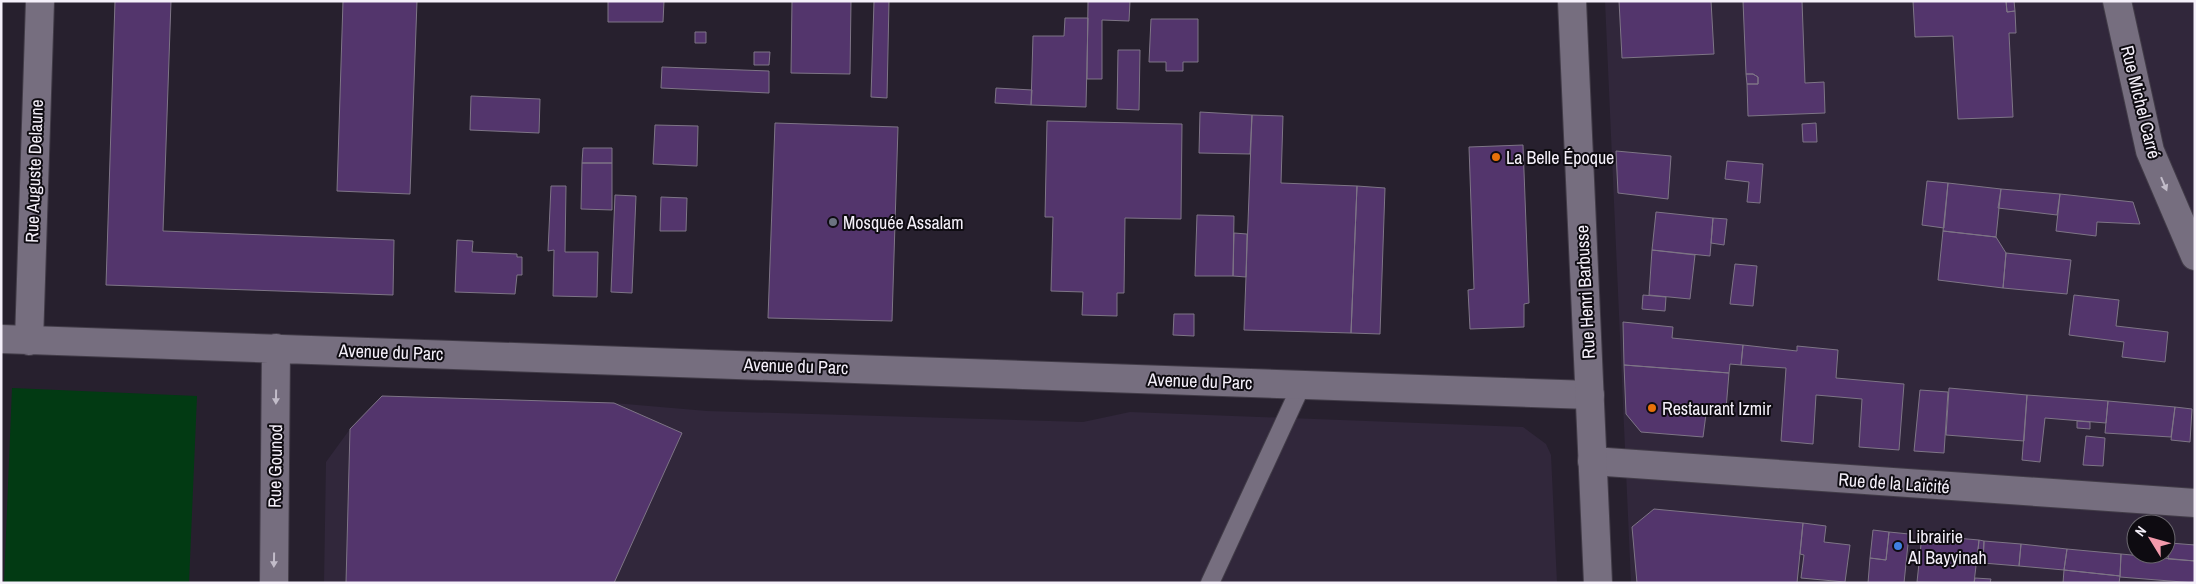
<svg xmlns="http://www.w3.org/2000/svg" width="2196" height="584" font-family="'Archivo Narrow',sans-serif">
<rect width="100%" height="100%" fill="#27202e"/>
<!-- built -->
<path fill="#31273b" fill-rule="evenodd" d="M1605,1H2195V583H1631ZM2136,524H2166V554H2136Z
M382,396L614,403L707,411L1083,422L1130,412L1523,427L1546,444L1551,455L1557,583H324L326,462L350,429Z"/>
<!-- green -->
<path fill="#023a13" d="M12,388L197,396L189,583H4Z"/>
<!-- building -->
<path fill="#53356c" stroke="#7e7586" d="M115,1H171L163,231L394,240L393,295L106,285Z
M343,1H417L410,194L337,191Z
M608,1H664L663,22H608Z
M792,1H851L850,74L791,73Z
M874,1H889L887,98L871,97Z
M1088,1H1130L1129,21L1102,20V79H1087Z
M1619,1H1711L1714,54L1622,58Z
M1743,1H1802L1805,83L1824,82L1825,113L1748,116L1747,84H1758V77L1753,74H1746Z
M1913,1H2006L2007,12L2015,11L2016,33H2009L2013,117L1958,119L1953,36L1915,37Z
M2006,1H2014L2015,11L2007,12Z
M1065,18H1088L1086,107L1031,105L1033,36H1064Z
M1151,19H1198V62H1183V71H1166V62H1149Z
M695,32H706V43H695Z
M1118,50H1140L1139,110L1117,109Z
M754,52H770L769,65H754Z
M662,67L769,71V93L661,88Z
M1746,74H1753L1758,77V84H1747Z
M996,88L1032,90L1031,105L995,103Z
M471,96L540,99L539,133L470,130Z
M1200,112L1252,115L1250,154L1199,153Z
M1252,115L1283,116L1281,183L1357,186L1351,333L1244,330Z
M1047,121L1182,124L1181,219L1125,218L1124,293H1117V316L1082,315L1083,292L1051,291L1053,217H1045Z
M775,123L898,127L892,321L768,318Z
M1816,123L1817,142H1803L1802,124Z
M655,125L698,126L697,166L653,164Z
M1523,145L1529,303L1524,304V327L1470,329L1468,290L1474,289L1469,147Z
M583,148H612V163H582Z
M1616,151L1671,156L1668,199L1618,193Z
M1727,161L1763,164L1760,203L1747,202L1749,182L1725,179Z
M582,163H612V210L581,209Z
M1927,181L1948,183L1944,228L1922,225Z
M1948,183L2001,189L1996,237L1943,231Z
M551,186H566L565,252H598L597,297L553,296L554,250L548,251Z
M1357,186L1385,188L1380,334L1351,333Z
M2001,189L2060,194L2057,215L1998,208Z
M2060,194L2133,202L2140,224L2097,222L2096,236L2056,231Z
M615,195L636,196L632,293L611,292Z
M661,197L687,198L686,231H660Z
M1656,212L1713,218L1710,256L1652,250Z
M1197,215L1234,216L1233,276H1195Z
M1713,218L1727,219L1724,245L1711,243Z
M1943,231L1996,237L2006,253L2003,288L1938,280Z
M1234,233L1247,234L1246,277L1233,276Z
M457,240L473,241L472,252L517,254V257H522V275H517L515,294L455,292Z
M1652,250L1695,255L1690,299L1649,295Z
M2006,253L2071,260L2067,294L2003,288Z
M1735,264L1757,266L1753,306L1730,304Z
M1643,295L1666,297L1665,311L1642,309Z
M2074,295L2119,300L2116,326L2168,332L2165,362L2122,357L2124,342L2069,335Z
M1174,314H1194V336L1173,335Z
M1623,322L1673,327L1672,338L1743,345L1741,365L1730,364L1729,373L1624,365Z
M1743,345L1797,351V346L1838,350L1836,378L1904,384L1899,450L1859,447L1862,399L1816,395L1813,444L1781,441L1786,368L1741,365Z
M1624,365L1729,373L1726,409L1719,408L1718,414H1706L1703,437L1641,432L1626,414Z
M1949,388L2027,395L2024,441L1946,435Z
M1920,390L1948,392L1944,453L1914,451Z
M2027,395L2108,401L2106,423L2045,418L2040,462L2022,460Z
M382,396L614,403L682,433L614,583H346L350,429Z
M2108,401L2175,407L2171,437L2105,433Z
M2175,407L2192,409L2190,442L2171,440Z
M2077,421L2090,422V429L2077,428Z
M2086,436L2105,438L2103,466L2083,465Z
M1654,509L1803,523L1797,583H1637L1632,527Z
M1803,523L1826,526L1824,542L1850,545L1845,582L1801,578L1804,555L1800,554Z
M1873,530L1889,532L1886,560L1870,558Z
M1889,532L1909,534L1904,583H1868L1870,558L1886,560Z
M1922,535L1979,540L1974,583L1917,582Z
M1979,540L1984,541L1983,563L1977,562Z
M1984,541L2021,544L2019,566L1983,563Z
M2170,543L2195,545V561L2168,559Z
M2021,544L2067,549L2064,570L2019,566Z
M2067,549L2121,554L2120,576L2064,570Z
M2121,554L2195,561V583L2120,577Z
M2064,570L2120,576L2119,583H2063Z
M1975,578L1991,579L1990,583H1974Z"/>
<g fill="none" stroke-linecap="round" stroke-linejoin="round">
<defs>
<path id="service" d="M1210,583L1302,384"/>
<path id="minor" d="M2117,1L2150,151L2195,256
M1,339L1590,395
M29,341L40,1
M1592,461L2195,503
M274,583L276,348"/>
<path id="tertiary" d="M1572,1L1598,583"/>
</defs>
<!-- service casing -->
<use href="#service" stroke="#423c48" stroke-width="20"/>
<!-- minor casing -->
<use href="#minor" stroke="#423c48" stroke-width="30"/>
<!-- tertiary casing -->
<use href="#tertiary" stroke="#423c48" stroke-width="30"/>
<!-- service -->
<use href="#service" stroke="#766e7f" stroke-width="18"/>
<!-- minor -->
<use href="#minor" stroke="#766e7f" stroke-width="28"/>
<!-- tertiary -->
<use href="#tertiary" stroke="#766e7f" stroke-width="28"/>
</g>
<!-- one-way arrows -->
<defs><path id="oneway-solid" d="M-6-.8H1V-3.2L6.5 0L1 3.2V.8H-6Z" transform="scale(1.25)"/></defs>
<g fill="#c2bcc9">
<use href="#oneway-solid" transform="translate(2164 184) rotate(67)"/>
<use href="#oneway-solid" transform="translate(276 397) rotate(91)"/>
<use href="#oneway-solid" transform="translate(274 560) rotate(91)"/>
</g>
<!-- markers -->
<g fill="#e8710a" stroke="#0e0b11" stroke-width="2">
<circle cx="1496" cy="157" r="5"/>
<circle cx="1652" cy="408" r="5"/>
</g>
<circle fill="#6b7280" stroke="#0e0b11" stroke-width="2" cx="833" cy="222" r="5"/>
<circle fill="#3f7fe0" stroke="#0e0b11" stroke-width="2" cx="1898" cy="546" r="5"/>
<g text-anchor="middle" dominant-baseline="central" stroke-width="4" stroke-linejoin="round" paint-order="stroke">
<!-- street labels -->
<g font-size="18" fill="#f5f0fa" stroke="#0e0b11">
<text transform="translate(2141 102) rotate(76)">Rue Michel Carré</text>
<text transform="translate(34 171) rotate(-88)">Rue Auguste Delaune</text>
<text transform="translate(1585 292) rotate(-93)">Rue Henri Barbusse</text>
<text transform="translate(391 352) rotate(2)">Avenue du Parc</text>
<text transform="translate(796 366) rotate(2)">Avenue du Parc</text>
<text transform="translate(1200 381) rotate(2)">Avenue du Parc</text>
<text transform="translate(275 466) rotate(-89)">Rue Gounod</text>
<text transform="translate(1894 483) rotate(4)">Rue de la Laïcité</text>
</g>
<!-- poi labels -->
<g font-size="18" fill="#f5f0fa" stroke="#0e0b11" text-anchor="start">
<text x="1506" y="157">La Belle Époque</text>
<text x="843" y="222">Mosquée Assalam</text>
<text x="1662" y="408">Restaurant Izmir</text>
<text x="1908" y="536">Librairie<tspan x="1908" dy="21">Al Bayyinah</tspan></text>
</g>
</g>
<!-- border -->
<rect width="2196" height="584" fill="none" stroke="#f5f0fa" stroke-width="5"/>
<!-- north arrow -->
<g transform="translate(2151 539) rotate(307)"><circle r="24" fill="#0e0b11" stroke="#6a676e"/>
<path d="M0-4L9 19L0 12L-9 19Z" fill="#f39aac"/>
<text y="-8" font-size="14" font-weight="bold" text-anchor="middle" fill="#f5f0fa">N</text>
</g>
</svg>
